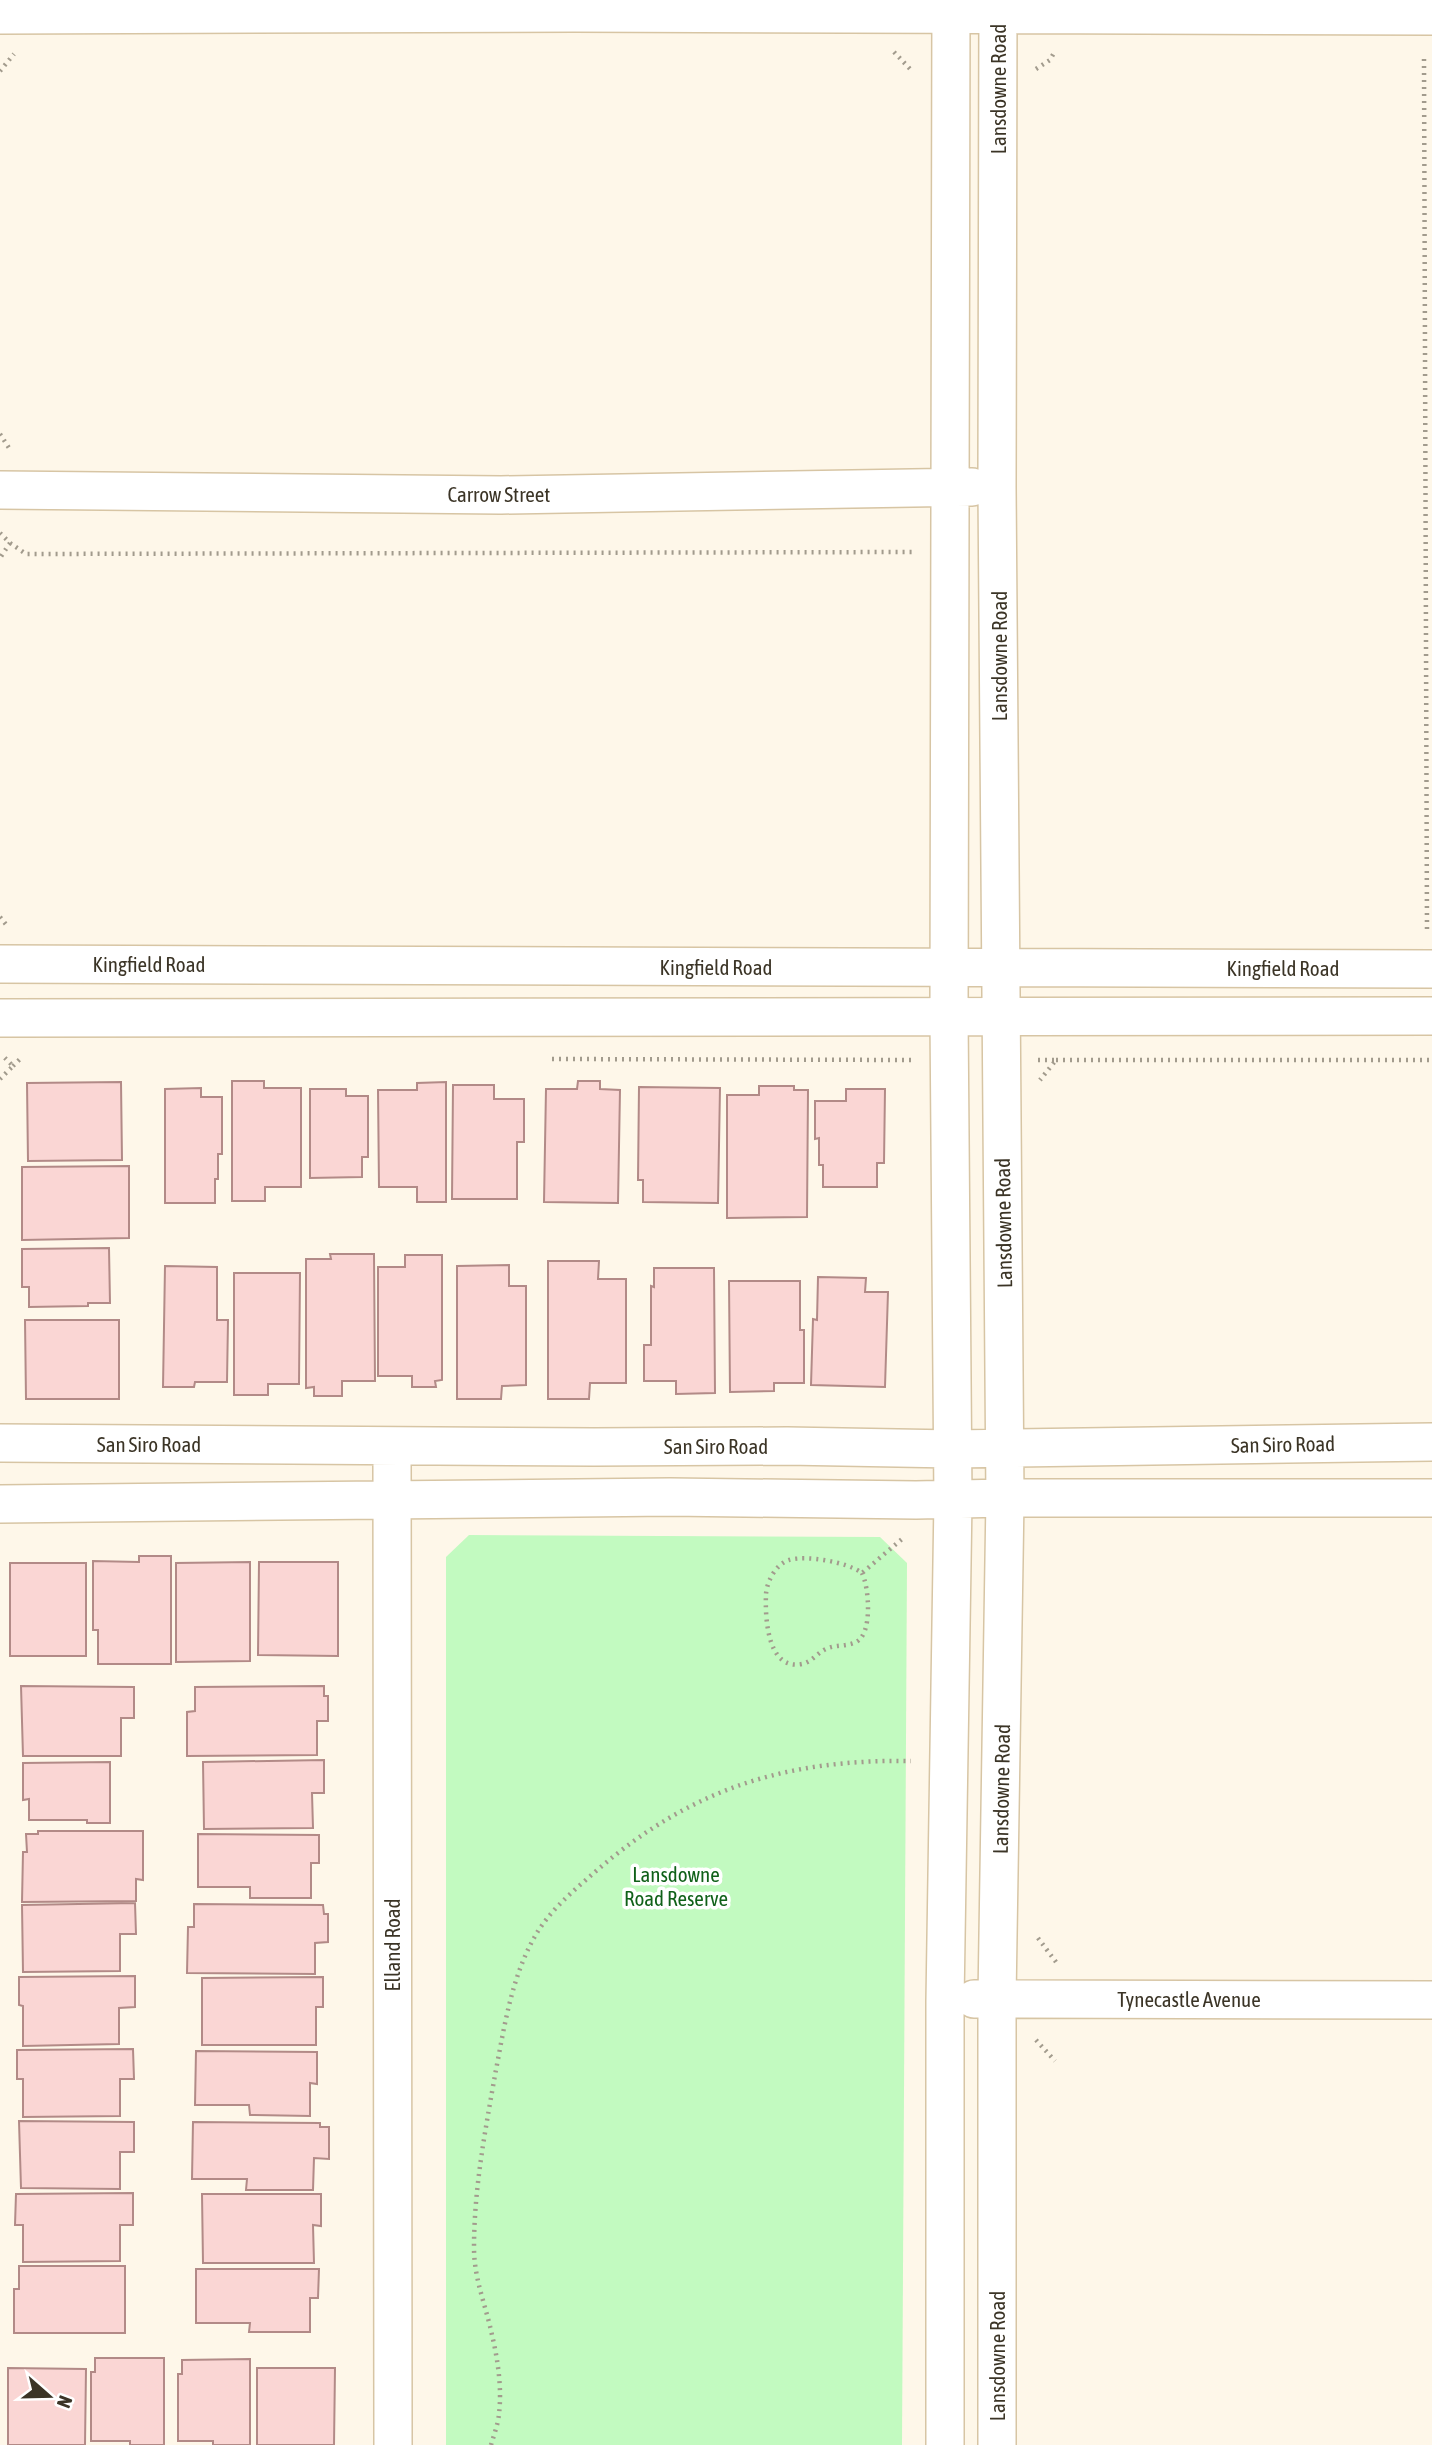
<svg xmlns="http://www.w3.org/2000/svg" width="1432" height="2445" font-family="'Asap Condensed',sans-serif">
<rect width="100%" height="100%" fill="#fef7e9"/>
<!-- green -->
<path fill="#c2fac0" d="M469,1535L880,1537L907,1563L902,2445H446V1557Z"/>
<!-- building -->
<path fill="#fad6d4" stroke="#b28a87" stroke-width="2" d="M232,1081H264V1088H301V1187H265V1201H232Z
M578,1081H600V1089L620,1090L618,1203L544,1202L546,1089H577Z
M121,1082L122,1160L28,1161L27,1083Z
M446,1082V1202H417V1187H379L378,1090H417V1083Z
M453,1085H494V1099H524V1142H517V1199H452Z
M759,1086H794V1090H808L807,1217L727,1218V1095H759Z
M639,1087L720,1088L718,1203L643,1202V1180H638Z
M201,1088V1097H222V1154H218V1179H215V1203H165V1089Z
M310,1089H346V1096H368V1157H362V1177L310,1178Z
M846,1089H885L884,1163H877V1187H823V1165H819V1138L815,1139V1101H846Z
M129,1166V1238L22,1240V1167Z
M109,1248L110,1303H88V1306L29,1307V1287H22V1249Z
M330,1254H374L375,1381H342V1396H314V1387L306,1388V1259H331Z
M405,1255H442V1380L435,1381L436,1387H412V1376H378V1267H405Z
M548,1261H599L598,1279H626V1383H590L589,1399H548Z
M509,1265V1286H526V1385L502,1386L501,1399H457V1266Z
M165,1266L217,1267V1320H228L227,1382H195L194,1387H163Z
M654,1268H714L715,1393L676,1394V1381H644V1345H651V1286L654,1287Z
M234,1273H300L299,1384H268V1395H234Z
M818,1277L866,1278L865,1292H888L885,1387L811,1385L813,1319L817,1320Z
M729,1281H800V1330H804V1383H774V1391L730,1392Z
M25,1320H119V1399H26Z
M139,1556H171V1664H98V1630H93V1561L139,1562Z
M250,1562V1661L176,1662V1563Z
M259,1562H338V1656L258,1655Z
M10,1563H86V1656H10Z
M21,1686L134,1687V1718H121V1756H23Z
M324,1686V1696H328V1721H317V1755L187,1756V1712L195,1711V1687Z
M324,1760V1793H312L313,1828L204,1829L203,1762Z
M110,1762V1823H87V1820H29V1799L23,1800V1763Z
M38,1831H143V1880L136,1879V1901L22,1902L23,1852H27L26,1834H38Z
M198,1834L319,1835V1863H311V1898H250V1887H198Z
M135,1903L136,1934H120V1971L23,1972L22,1905Z
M194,1904L323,1905L324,1914H328V1942L315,1943V1974L187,1973L188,1927H194Z
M135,1976V2007L119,2008V2044L23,2046V2006L19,2005V1977Z
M323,1977V2007H316V2045H202V1978Z
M133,2049L134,2079H120V2116L23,2117V2079H17V2050Z
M196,2051L317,2052V2084L310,2083V2116L250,2115L249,2105H195Z
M19,2121L134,2122V2152H120V2189L21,2188Z
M193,2122L320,2123V2127H329V2159L314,2158L313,2190H246L247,2179H192Z
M133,2193V2225H120V2261L23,2262V2225H15L16,2194Z
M202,2194H321V2226L313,2225L314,2263H203Z
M19,2266H125V2333H14V2289H19Z
M196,2269H319L318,2298H310V2332H249L250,2323H196Z
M95,2358H164V2445H130V2441H91V2372H95Z
M250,2359V2445H213V2441H178V2374H182V2360Z
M8,2368L86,2369L85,2445H8Z
M257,2368H335L334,2445H257Z"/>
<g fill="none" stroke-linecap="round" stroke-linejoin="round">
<defs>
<path id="minor" d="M0,15L574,13L1432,16
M0,490L501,495L972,487
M0,964L1432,969
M0,1018L1432,1016
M0,1443L594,1447L787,1446L953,1449L1432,1442
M392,1446L393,2445
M0,1504L670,1497L916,1500L1005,1498H1432
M974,1999L1432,2000
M945,2445V2001L953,1500L949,1016L951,0
M997,2445V1998L1005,1498L997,487L998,0"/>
</defs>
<!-- minor casing -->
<use href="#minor" stroke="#d7c5a4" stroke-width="40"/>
<!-- path -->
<path stroke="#a29b8d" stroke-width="4.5" stroke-dasharray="2 5" stroke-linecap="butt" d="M894,52L912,71
M1424,59L1427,931
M1036,69L1050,60L1055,51
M0,71L14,54
M0,434L11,451
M0,533L10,543L0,558
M10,543L26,554L912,552
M0,917L8,927
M552,1059L911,1060
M1038,1060H1056L1040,1080
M1056,1060H1432
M13,1066L22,1057
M0,1079L13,1066L4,1057
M862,1573C869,1587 873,1634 856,1642C846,1647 834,1644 824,1650C817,1654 811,1662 802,1664C767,1671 765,1617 766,1594C767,1581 776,1564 789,1560C807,1555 847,1562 862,1573L902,1539
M1038,1938L1056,1962
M1036,2040L1055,2061
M491,2445C494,2435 498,2424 499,2414C502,2389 498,2360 492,2335C486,2306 474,2279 474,2248C474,2189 485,2132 495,2075C504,2029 511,1979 534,1938C548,1912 573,1891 595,1872C690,1789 785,1759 911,1761"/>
<!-- minor -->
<use href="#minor" stroke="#fff" stroke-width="37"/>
</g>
<g text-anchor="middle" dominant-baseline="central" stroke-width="7" stroke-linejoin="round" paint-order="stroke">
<!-- street labels -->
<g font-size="21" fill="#3b3426" stroke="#fff">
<text transform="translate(998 89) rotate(-90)">Lansdowne Road</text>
<text x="499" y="494">Carrow Street</text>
<text transform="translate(999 656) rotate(-90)">Lansdowne Road</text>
<text x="149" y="964">Kingfield Road</text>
<text x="716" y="967">Kingfield Road</text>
<text x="1283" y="968">Kingfield Road</text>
<text transform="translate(1003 1223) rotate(-91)">Lansdowne Road</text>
<text x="149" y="1444">San Siro Road</text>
<text transform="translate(1283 1444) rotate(-1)">San Siro Road</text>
<text x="716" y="1446">San Siro Road</text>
<text transform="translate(1001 1789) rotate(-89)">Lansdowne Road</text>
<text transform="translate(392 1945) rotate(-90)">Elland Road</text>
<text x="1189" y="1999">Tynecastle Avenue</text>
<text transform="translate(997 2356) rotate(-90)">Lansdowne Road</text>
</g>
<!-- park labels -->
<g font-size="21" fill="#106119" stroke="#fff">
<text x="676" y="1874">Lansdowne<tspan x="676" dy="24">Road Reserve</tspan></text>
</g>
</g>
<!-- north arrow -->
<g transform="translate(49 2396) rotate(110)" stroke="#ffffff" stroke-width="5" paint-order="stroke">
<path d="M0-5L12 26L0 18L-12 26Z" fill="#3b3426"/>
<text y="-10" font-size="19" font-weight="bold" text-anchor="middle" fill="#3b3426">N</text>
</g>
</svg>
